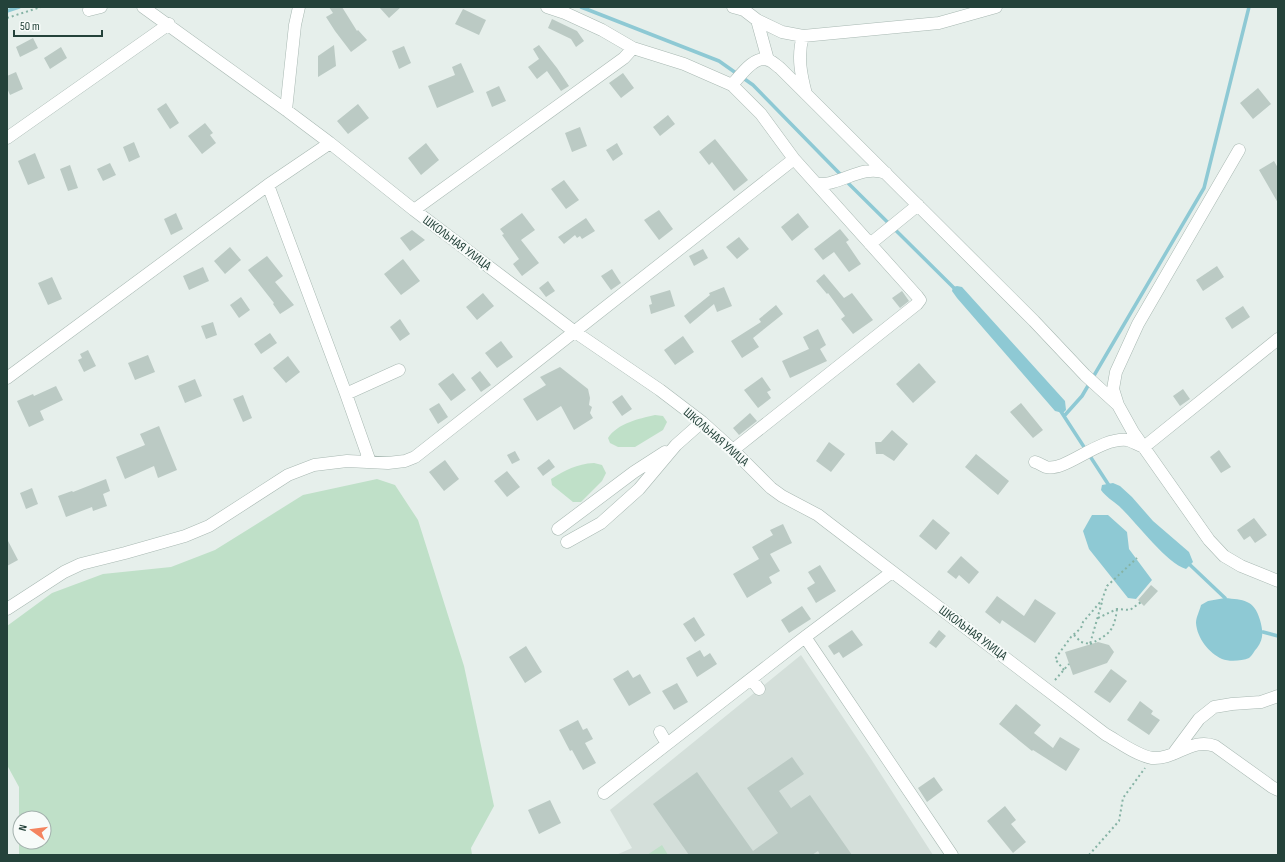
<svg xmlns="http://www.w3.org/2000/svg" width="1285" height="862" font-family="'Sofia Sans Condensed',sans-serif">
<rect width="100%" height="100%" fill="#e6efeb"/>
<!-- built -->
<path fill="#d4dfda" d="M801,655L871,759L933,855H616L632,848L610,810Z"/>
<!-- green -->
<path fill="#bfe0c8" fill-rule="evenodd" d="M655,415L663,416L667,422L663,430L635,447H618L610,443L608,438C618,423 638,419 655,415Z
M594,463L602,465L606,473L602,481L581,502H573L552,485L551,479C566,470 576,464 594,463Z
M377,479L395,485L418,520L464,666L494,806L471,848L472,855H19V787L7,765V626L52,593L103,574L171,567L215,550L303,495ZM20,818H44V842H20Z
M662,845L668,855H647Z"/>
<!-- water -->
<path fill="#8ec9d4" d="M957,286L962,287L1065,401L1066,410L1063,413L1055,411L957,298L952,291L953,287Z
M1113,483L1120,486L1132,497L1153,521L1189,552L1193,562L1186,569C1166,563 1136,522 1119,506C1112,500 1106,497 1101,490L1102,485Z
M1092,515H1108L1127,532L1129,549L1152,580L1136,599L1128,598L1089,549L1083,531Z
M1225,598C1243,600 1254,599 1260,620C1263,631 1264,639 1257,648C1254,651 1252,656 1249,658C1242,661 1229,662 1222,659C1209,653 1197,638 1196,623C1196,617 1200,610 1201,605L1208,601Z"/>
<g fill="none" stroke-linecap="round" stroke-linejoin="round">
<!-- stream -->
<path stroke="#8ec9d4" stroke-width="3.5" d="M581,7L719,61L753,85L842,176
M7,11L19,7
M846,181L955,289
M1060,410L1110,487
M1065,415L1082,396L1204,188L1249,7
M1187,562L1225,598
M1263,632L1278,636"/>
</g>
<!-- building -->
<path fill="#bbcac4" d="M329,7H342L357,31L358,30L367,40L351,52L335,31L326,17L333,13Z
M379,7H401L389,18Z
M463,9L486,20L479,35L455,24Z
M552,19L577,31L584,41L576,47L571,39L548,28Z
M33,38L38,48L20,57L16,47Z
M334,45L336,66L318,77V56Z
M539,45L557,68L569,86L561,91L547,71L537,79L528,67L539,59L533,49Z
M404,46L411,63L399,69L392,51Z
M61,47L67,58L50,69L44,58Z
M461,63L474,92L437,108L428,86L455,75L452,67Z
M16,72L23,89L10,95L7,88V76Z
M623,73L634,88L621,98L609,83Z
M499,86L506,101L492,107L486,92Z
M1258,88L1271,104L1253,119L1240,103Z
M166,103L179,123L170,129L157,109Z
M358,104L369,118L348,134L337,121Z
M668,115L675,124L660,136L653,127Z
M205,123L213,133L210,135L216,143L202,154L188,136Z
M580,127L587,146L572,152L565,133Z
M715,139L748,180L734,191L712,162L709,165L699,152Z
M134,142L140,157L129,162L123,147Z
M426,143L439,160L421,175L408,158Z
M617,143L623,154L613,161L606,150Z
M35,153L45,178L28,185L18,161Z
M1274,161L1278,168V203L1259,170Z
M110,163L116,175L103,181L97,169Z
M70,165L78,188L68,191L60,169Z
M564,180L579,200L566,209L551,189Z
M659,210L673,229L659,240L644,220Z
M176,213L183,229L171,235L164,219Z
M522,213L535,230L521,240L539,263L522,276L513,264L519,259L502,235L504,234L500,229Z
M798,213L809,227L792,241L781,227Z
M586,218L595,231L582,239L580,236L577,238L575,235L564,244L558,237Z
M840,229L849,240L846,242L861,264L849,272L834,252L823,260L814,249Z
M412,230L425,240L410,251L400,238Z
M739,237L749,249L737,259L726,247Z
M230,247L241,260L225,274L214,261Z
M703,249L708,258L694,266L689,256Z
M267,256L283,276L275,282L294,305L280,314L273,304L274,303L248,270Z
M403,259L420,281L401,295L384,274Z
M1217,266L1224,277L1203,291L1196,280Z
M203,267L209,281L189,290L183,276Z
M612,269L621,283L611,290L601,276Z
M824,274L844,298L852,293L873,320L853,334L841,319L845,316L828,293L827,294L816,281Z
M52,277L62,299L48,305L38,283Z
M548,281L555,291L546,297L539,288Z
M724,287L732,306L717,312L714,304L690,324L684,316L710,295L709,293Z
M670,290L675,306L651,314L649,305L652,304L650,296Z
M902,291L909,301L900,308L892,298Z
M483,293L494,306L477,320L466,307Z
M241,297L250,310L239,318L230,305Z
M776,305L783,314L753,338L759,347L742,358L731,341L761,322L759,319Z
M1243,306L1250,317L1232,329L1225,318Z
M400,319L410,334L400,341L390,327Z
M213,322L217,335L206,339L201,326Z
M818,329L826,345L820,349L827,361L790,378L782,361L809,349L803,337Z
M270,333L277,343L261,354L254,344Z
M683,336L694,352L675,365L664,350Z
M501,341L513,357L497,368L485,353Z
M88,350L96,366L84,372L78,360L82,358L80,354Z
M148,355L155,372L135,380L128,363Z
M288,356L300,372L286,383L273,368Z
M919,363L936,382L913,403L896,384Z
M560,367L588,389L590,398L589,405L592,407L590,413L593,418L574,430L561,406L537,421L523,399L546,385L540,377Z
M480,371L491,385L481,392L471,378Z
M453,373L466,390L451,401L438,384Z
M762,377L771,390L767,392L771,398L758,408L744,390Z
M195,379L202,396L185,403L178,386Z
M56,386L63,400L40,411L44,420L29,427L17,401L33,394L34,396Z
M1183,389L1190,399L1180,406L1173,396Z
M243,395L252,418L243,422L233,399Z
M622,395L632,409L622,416L612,402Z
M439,403L448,417L438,424L429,409Z
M1021,403L1043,430L1033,438L1010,412Z
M750,413L757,421L739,435L733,428Z
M159,426L177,470L158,478L154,466L125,479L116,457L145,445L140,434Z
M892,430L908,444L894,461L883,454H876L875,442H881Z
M829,442L845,454L831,472L816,461Z
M1219,450L1231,467L1221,473L1210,457Z
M515,451L520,460L512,464L507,455Z
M976,454L1009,481L998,495L965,467Z
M549,459L555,467L543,476L537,468Z
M445,460L459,479L444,491L429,472Z
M507,471L520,487L507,497L494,481Z
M106,479L110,491L103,494L107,506L93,511L92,507L66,517L58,496L72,491L73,492Z
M32,488L38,504L26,509L20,493Z
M1254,518L1267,535L1255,543L1250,536L1244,540L1237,530Z
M933,519L950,533L936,550L919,536Z
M783,524L792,543L770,554L780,571L769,577L772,583L747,598L733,574L759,559L752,547L773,535L770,530Z
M7,539L18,560L7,566Z
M961,556L979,572L969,584L959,575L956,579L947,572Z
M820,565L836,591L816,603L807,588L815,583L808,572Z
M1151,585L1158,591L1144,606L1138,600Z
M997,596L1024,616L1035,599L1056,613L1035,643L1002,620L1000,624L985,612Z
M802,606L811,619L789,633L781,620Z
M694,617L705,635L695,642L683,624Z
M852,630L863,645L843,658L839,652L834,655L828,646Z
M939,630L946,636L936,648L929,643Z
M1098,642L1109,645L1114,652L1107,663L1073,675L1065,652Z
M526,646L542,672L525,683L509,657Z
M700,650L704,657L710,653L717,664L697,677L686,658Z
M1111,669L1127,681L1110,703L1094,692Z
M628,670L633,678L640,674L651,693L629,706L613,679Z
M677,683L688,702L674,710L662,691Z
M1140,701L1153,711L1151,714L1160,720L1149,735L1127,720Z
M1016,704L1041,725L1034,733L1053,748L1060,737L1080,749L1066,771L1033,750L1032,751L999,724Z
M578,720L583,730L587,728L593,739L585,743L596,763L583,770L572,750L570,751L559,730Z
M792,757L804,774L779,791L791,808L810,795L852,855H820L818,851L812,855H689L653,804L697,772L753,851L778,833L747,788Z
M934,777L943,790L927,802L918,788Z
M550,800L561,823L539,834L528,810Z
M1005,806L1016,820L1011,824L1026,842L1013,853L987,821Z"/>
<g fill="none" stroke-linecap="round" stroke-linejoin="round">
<defs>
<path id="minor" d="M143,7L286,110L330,143L414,210L575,332L660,390L702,422L733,450L771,488L782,496L818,515L827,522L1105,734C1119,742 1136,755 1152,758C1175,760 1192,737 1215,746L1272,787L1278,790
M547,7L565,13L602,30L633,48L684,64L732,85L761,114L794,159L917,296L920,300L917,304L733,450
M733,7L744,10L757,20L768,60
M89,10L101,7
M757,20L782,32L803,36L939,23L996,7
M803,36C797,56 801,75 806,94
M732,85C740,76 755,54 769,60C773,62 776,65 780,68L1034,321L1085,375L1118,405
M286,110L295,25L299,7
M7,138L169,24
M1239,150L1138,324L1116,372L1113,389L1118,405L1133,432L1209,540L1224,556L1241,566L1278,581
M817,184C823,184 828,184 833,182C851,177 867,166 886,173
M268,185L346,394L370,462
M414,210L624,58L633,48
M870,244L918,205
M7,378L268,185L330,143
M346,394L399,370
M1035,462C1039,463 1043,466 1046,467C1066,472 1099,437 1127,440C1132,441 1138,445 1144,447L1278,339
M558,529L634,472L665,452
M567,542L601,523L639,489L676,445L702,422
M7,609L64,572L81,564L125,553L185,536L209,526L288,475L314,465L347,461L388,463L405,461L415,457L794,159
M805,637L952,855
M751,679L759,689
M660,732L667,744
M1173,754L1199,719L1214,707L1232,704L1261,702L1278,696
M604,793L805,637L892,572"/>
</defs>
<!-- minor casing -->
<use href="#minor" stroke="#a8b8b2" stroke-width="13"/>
<!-- path -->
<path stroke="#86b3a5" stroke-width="2" stroke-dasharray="2 3" stroke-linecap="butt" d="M7,18L41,7
M1098,618L1117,609L1130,610L1141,602
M1074,635L1081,642L1090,644L1102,602
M1090,644C1110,634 1114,631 1117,609
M1064,670L1055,659L1071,637L1081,628L1083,622L1102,600L1107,586L1137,558
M1055,680L1069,664
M1089,855L1119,821L1123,798L1145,768"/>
<!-- minor -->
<use href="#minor" stroke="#fff" stroke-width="12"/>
</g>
<g text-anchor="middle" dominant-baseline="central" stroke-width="4" stroke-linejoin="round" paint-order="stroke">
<!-- street labels -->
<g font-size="13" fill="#24423a" stroke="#f7fbf9">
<text transform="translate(457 243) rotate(37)">ШКОЛЬНАЯ УЛИЦА</text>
<text transform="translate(716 437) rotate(41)">ШКОЛЬНАЯ УЛИЦА</text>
<text transform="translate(973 633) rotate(37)">ШКОЛЬНАЯ УЛИЦА</text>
</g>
</g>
<!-- border -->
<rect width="1285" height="862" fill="none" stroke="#24423a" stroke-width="16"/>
<!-- north arrow -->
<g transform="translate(32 830) rotate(284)"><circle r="19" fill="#f7fbf9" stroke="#a3b1ad"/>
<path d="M0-3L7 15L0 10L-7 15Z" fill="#f4845f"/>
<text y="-6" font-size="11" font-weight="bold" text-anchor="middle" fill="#24423a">N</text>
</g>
<!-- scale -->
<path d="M14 30v6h88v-6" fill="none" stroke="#24423a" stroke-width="2"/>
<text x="20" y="30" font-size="12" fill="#24423a" stroke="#f7fbf9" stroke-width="3" paint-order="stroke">50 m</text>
</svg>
